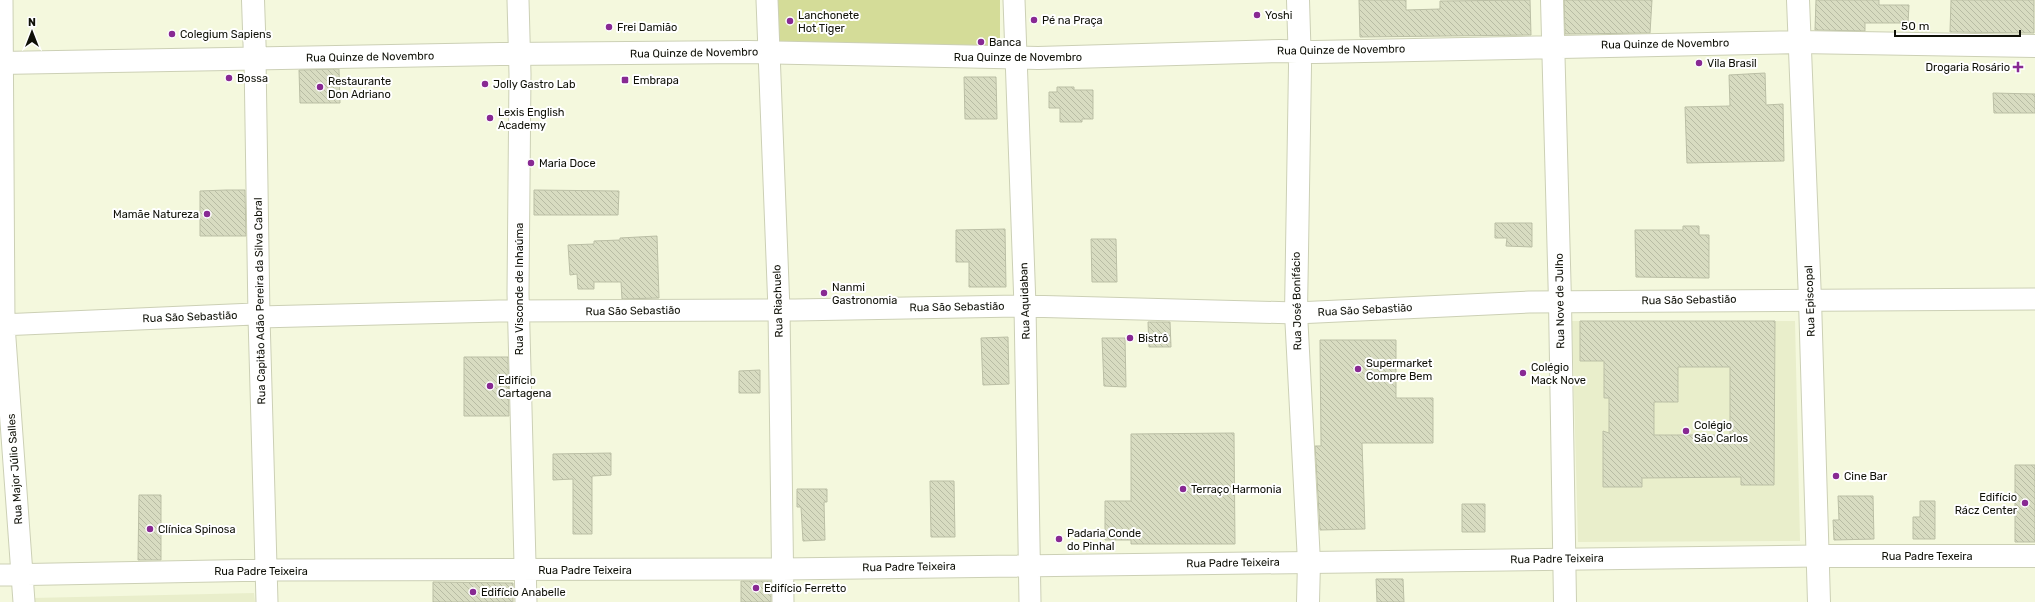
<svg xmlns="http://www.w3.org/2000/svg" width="2035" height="602" font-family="Rubik,sans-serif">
<defs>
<pattern id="building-back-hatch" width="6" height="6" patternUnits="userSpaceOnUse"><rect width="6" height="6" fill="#d8dcc1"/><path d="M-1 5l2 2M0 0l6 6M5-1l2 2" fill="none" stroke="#b8bca4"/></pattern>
</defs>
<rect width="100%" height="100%" fill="#f4f8dd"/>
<!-- built -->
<path fill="#e9eecb" d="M1572,321H1795L1800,541L1578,542Z
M254,593L255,602H32V598Z"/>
<!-- green -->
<path fill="#d4dc98" d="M776,0H1000V41L989,51L782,49L776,40Z"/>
<!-- building -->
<path fill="url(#building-back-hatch)" stroke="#bbbfa5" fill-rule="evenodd" d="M1359,0H1406V10L1440,9V1L1530,0L1531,35L1360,37Z
M1564,0H1652L1650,33L1565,34Z
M1816,0H1879V5H1909L1908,23H1865V31L1815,30Z
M1951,0H2034V33L1950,32Z
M339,69L340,103H300L299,70Z
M1765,73L1766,105L1783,104L1784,161L1687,163L1685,107L1730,106L1729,75Z
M964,77H996L997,119H965Z
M1057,87H1074V90H1093V119H1082V122H1060V108H1049V92H1057Z
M1993,93L2035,94V113H1994Z
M226,190H245L246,236H200V191Z
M534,190L619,191L618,215H534Z
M1495,223H1532V247L1506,246L1507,238H1495Z
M1683,226H1699V235H1709V278L1636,277L1635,230H1683Z
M1005,229L1006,287H969V262H956V230Z
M657,236L659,298L622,299L621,282H594V289H578L577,274L570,275L568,245L594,244V241L620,240V238Z
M1091,239H1116L1117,282H1092Z
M1580,321H1775L1774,485H1741V477L1642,478V487H1603V431L1609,433V398H1604V361H1580ZM1678,367H1730V435H1654V402H1678Z
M1148,322H1170L1171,347H1149Z
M1008,337L1009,384L983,385L981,338Z
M1102,338H1125L1126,387L1104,386Z
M1320,340H1396V398H1433V443H1362L1365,529L1320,530L1315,446H1321Z
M464,357H508L509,416H464Z
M760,370V393H739V371Z
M1234,433L1235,544H1131V540H1105V501H1131V434Z
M611,453V475L592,476V534H573V479L553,480V454Z
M2015,465H2035V542H2015Z
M930,481H954L955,537H931Z
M797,489H827V502H824L825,540L803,541L801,507H797Z
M139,495H161V560H138Z
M1838,496H1873L1874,539L1834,540L1833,520H1839Z
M1920,501H1935V539H1913V517H1920Z
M1462,504H1485V532H1462Z
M1376,579H1403L1404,602H1377Z
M741,581H771V602H741Z
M433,582L513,583V602H433Z"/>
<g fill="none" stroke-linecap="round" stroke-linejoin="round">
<defs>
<path id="minor" d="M2,0L4,325L24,602
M518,0L520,74L518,293L526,602
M767,0L779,310L783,602
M1014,0L1025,306L1030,602
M255,58L259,317L267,602
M0,325L254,314L259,317L499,311L795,310L1025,306L1296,313L1529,302L2035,299
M0,575L266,570L782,569L1818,556"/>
<path id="major" d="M253,0L255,58
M1298,0L1300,66L1296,313L1309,562L1308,602
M1552,0L1560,302L1565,602
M1798,0L1810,300L1819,602
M0,63L500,54L748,52L1038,58L1280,51L1315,52L1799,42L2035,46
M1818,556H2035"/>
</defs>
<!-- minor casing -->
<use href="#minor" stroke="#ccd0b5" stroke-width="23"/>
<!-- major casing -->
<use href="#major" stroke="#ccd0b5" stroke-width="24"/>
<!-- minor -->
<use href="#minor" stroke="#fff" stroke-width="21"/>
<!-- major -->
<use href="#major" stroke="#fff" stroke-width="22"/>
</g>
<!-- markers -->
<g fill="#882993" stroke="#fff" stroke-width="1.5">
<circle cx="1257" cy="15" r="4"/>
<circle cx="1034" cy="20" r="4"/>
<circle cx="790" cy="21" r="4"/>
<circle cx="609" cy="27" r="4"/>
<circle cx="172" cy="34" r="4"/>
<circle cx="981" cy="42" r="4"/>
<circle cx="1699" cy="63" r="4"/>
<path d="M2016 61h4v4h4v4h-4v4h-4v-4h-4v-4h4z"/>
<circle cx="229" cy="78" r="4"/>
<rect x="621" y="76" width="8" height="8" rx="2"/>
<circle cx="485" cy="84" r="4"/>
<circle cx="320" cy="87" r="4"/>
<circle cx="490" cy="118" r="4"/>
<circle cx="531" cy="163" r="4"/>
<circle cx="207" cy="214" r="4"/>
<circle cx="824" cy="293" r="4"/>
<circle cx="1130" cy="338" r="4"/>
<circle cx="1358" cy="369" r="4"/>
<circle cx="1523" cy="373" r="4"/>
<circle cx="490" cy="386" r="4"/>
<circle cx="1686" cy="431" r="4"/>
<circle cx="1836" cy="476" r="4"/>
<circle cx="1183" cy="489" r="4"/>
<circle cx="2025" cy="503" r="4"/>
<circle cx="150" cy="529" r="4"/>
<circle cx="1059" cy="539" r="4"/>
<circle cx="756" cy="588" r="4"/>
<circle cx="473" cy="592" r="4"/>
</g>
<g text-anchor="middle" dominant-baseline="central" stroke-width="4" stroke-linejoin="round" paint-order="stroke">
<!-- poi labels -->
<g font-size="11" fill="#0f1007" stroke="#fff" text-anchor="start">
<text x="798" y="15">Lanchonete<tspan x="798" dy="13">Hot Tiger</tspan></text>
<text x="1265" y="15">Yoshi</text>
<text x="1042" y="20">Pé na Praça</text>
<text x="617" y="27">Frei Damião</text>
<text x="180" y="34">Colegium Sapiens</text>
<text x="989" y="42">Banca</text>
<text x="1707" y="63">Vila Brasil</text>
<text x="2010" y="67" text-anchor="end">Drogaria Rosário</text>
<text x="237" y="78">Bossa</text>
<text x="633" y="80">Embrapa</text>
<text x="328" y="81">Restaurante<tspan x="328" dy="13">Don Adriano</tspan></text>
<text x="493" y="84">Jolly Gastro Lab</text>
<text x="498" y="112">Lexis English<tspan x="498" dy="13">Academy</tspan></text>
<text x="539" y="163">Maria Doce</text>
<text x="199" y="214" text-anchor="end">Mamãe Natureza</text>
<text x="832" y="287">Nanmi<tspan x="832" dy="13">Gastronomia</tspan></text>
<text x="1138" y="338">Bistrô</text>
<text x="1366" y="363">Supermarket<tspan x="1366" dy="13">Compre Bem</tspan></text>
<text x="1531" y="367">Colégio<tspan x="1531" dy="13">Mack Nove</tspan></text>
<text x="498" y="380">Edifício<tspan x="498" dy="13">Cartagena</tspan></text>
<text x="1694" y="425">Colégio<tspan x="1694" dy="13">São Carlos</tspan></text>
<text x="1844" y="476">Cine Bar</text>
<text x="1191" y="489">Terraço Harmonia</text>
<text x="2017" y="497" text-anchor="end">Edifício<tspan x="2017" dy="13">Rácz Center</tspan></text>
<text x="158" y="529">Clínica Spinosa</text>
<text x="1067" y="533">Padaria Conde<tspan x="1067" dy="13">do Pinhal</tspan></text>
<text x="764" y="588">Edifício Ferretto</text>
<text x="481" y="592">Edifício Anabelle</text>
</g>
<!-- street labels -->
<g font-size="11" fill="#0f1007" stroke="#fff">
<text transform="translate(1665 44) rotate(-1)">Rua Quinze de Novembro</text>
<text transform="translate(1341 50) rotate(-1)">Rua Quinze de Novembro</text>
<text transform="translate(694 53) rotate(-1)">Rua Quinze de Novembro</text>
<text transform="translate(370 57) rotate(-1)">Rua Quinze de Novembro</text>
<text x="1018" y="57">Rua Quinze de Novembro</text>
<text transform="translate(519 289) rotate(-90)">Rua Visconde de Inhaúma</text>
<text transform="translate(1689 300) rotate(-1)">Rua São Sebastião</text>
<text transform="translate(260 301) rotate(-91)">Rua Capitão Adão Pereira da Silva Cabral</text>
<text transform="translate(778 301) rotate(-92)">Rua Riachuelo</text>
<text transform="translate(1025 301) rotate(-92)">Rua Aquidaban</text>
<text transform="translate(1297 301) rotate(-91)">Rua José Bonifácio</text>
<text transform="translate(1560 301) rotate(-91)">Rua Nove de Julho</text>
<text transform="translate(1810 301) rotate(-92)">Rua Episcopal</text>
<text transform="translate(957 307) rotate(-1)">Rua São Sebastião</text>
<text transform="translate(1365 310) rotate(-3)">Rua São Sebastião</text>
<text transform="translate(633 311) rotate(-1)">Rua São Sebastião</text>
<text transform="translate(190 317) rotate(-2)">Rua São Sebastião</text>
<text transform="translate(15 469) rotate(-94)">Rua Major Júlio Salles</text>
<text x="1927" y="556">Rua Padre Texeira</text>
<text transform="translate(1557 559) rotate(-1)">Rua Padre Teixeira</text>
<text transform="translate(1233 563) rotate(-1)">Rua Padre Teixeira</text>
<text transform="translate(909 567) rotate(-1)">Rua Padre Teixeira</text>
<text x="585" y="570">Rua Padre Teixeira</text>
<text x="261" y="571">Rua Padre Teixeira</text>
</g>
</g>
<!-- north arrow -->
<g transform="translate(32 32)" stroke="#ffffff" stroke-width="3" paint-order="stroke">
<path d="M0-3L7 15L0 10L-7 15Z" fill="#0f1007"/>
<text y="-6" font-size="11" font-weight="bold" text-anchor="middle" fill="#0f1007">N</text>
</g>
<!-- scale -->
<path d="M1895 30v6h125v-6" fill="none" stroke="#0f1007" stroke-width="2"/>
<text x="1901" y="30" font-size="12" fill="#0f1007" stroke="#ffffff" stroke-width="3" paint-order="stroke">50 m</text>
</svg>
